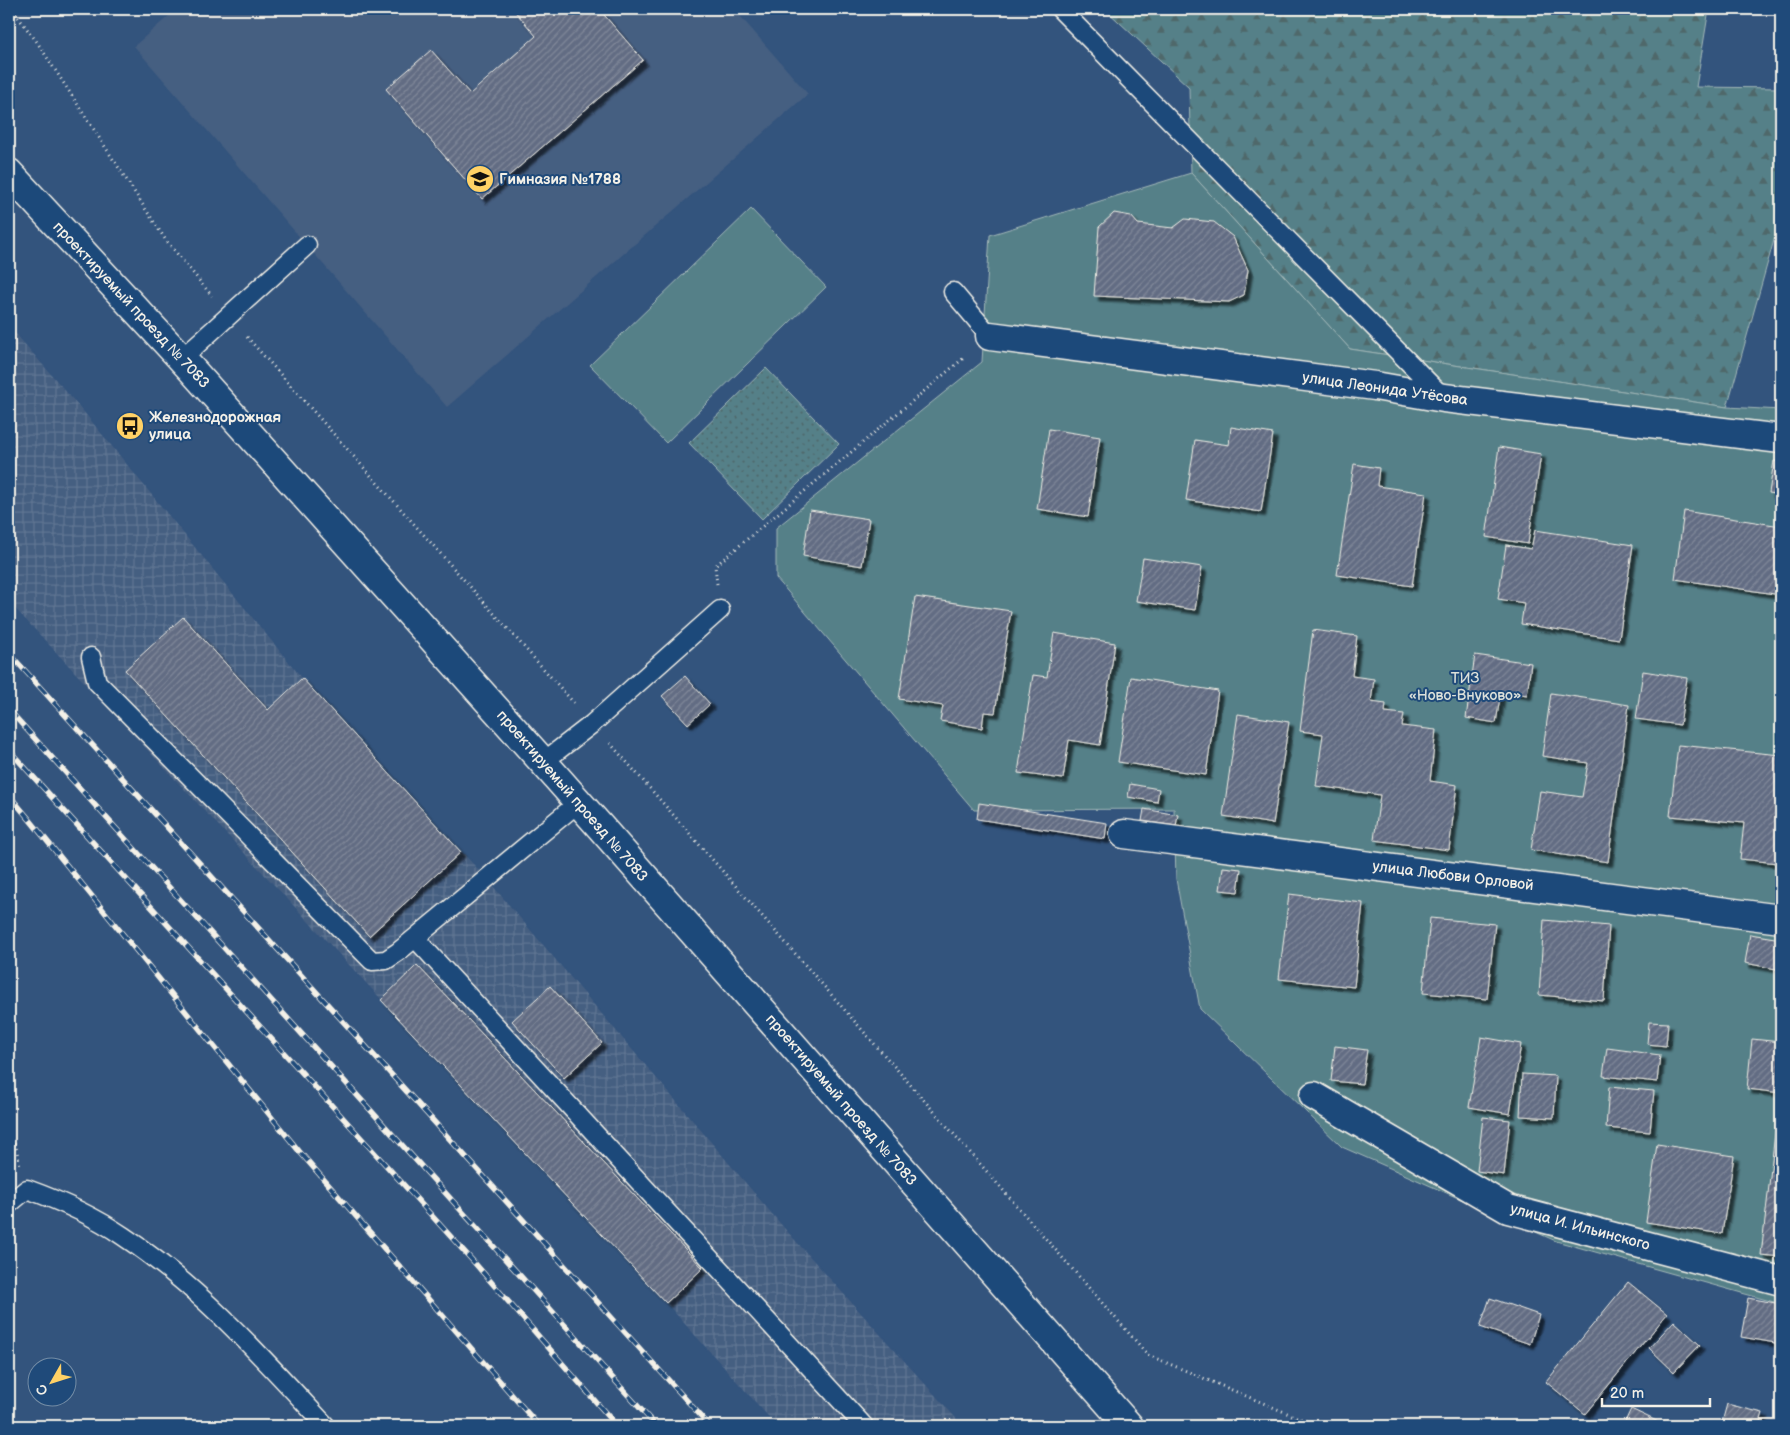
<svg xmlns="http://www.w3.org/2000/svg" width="1790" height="1435" font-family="'Balsamiq Sans',sans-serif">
<defs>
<pattern id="industrial-grid" width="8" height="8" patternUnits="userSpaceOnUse" patternTransform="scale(1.25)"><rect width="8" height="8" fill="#455e81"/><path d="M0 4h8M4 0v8" fill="none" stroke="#607693"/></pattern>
<pattern id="grass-dots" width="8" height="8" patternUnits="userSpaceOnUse" patternTransform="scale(1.25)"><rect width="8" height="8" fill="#548088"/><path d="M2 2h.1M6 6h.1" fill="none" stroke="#4f676a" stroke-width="1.8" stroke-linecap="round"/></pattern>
<pattern id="forest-firs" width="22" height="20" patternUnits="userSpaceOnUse" patternTransform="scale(1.25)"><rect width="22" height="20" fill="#548088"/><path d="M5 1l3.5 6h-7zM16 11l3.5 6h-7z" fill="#4f676a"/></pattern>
<pattern id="building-hatch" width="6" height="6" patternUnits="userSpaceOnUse" patternTransform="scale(1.25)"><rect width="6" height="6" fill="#626c83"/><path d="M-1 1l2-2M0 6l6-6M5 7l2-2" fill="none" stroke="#81899a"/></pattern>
<filter id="shadow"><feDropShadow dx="4.5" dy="4.5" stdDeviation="1" flood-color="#0009"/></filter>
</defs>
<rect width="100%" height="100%" fill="#33547d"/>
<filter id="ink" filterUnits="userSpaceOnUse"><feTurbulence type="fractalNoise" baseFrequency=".02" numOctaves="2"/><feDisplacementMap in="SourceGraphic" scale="10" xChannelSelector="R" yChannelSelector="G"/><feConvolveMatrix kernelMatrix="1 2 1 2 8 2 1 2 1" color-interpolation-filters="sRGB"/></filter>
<g filter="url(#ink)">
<!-- built -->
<path fill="#455e81" d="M177,9H734L808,94L447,407L134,46Z"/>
<!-- industrial -->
<path fill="url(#industrial-grid)" d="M9,326L83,411L302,678L486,878L785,1229L963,1426H777L666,1303L9,602Z"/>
<!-- grass -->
<path fill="url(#grass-dots)" stroke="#a4b8b8" d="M766,368L839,444L762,519L689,443Z"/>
<!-- forest -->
<path fill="url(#forest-firs)" stroke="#a4b8b8" d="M1105,9H1709L1696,87L1781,88V215L1727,407L1350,349L1191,173L1189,87Z"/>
<!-- garden -->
<path fill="#548088" stroke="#a4b8b8" d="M1191,173L1350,349L1727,407L1781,410V1304L1556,1241L1342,1147L1200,1009L1176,879L1174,809L974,810L776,578V528L982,362L990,235Z
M751,209L826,287L666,443L590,365Z"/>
<!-- building -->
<path fill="url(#building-hatch)" stroke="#f4f1e8" filter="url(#shadow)" d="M513,9H599L643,60L482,199L386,89L431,50L470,94L536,36Z
M1114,213L1131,216L1138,224L1173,228L1185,219L1214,222L1233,237L1248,270L1244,295L1229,302L1094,296L1099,227Z
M1231,427L1273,434L1261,512L1186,500L1195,440L1229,445Z
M1049,429L1100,437L1088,517L1037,509Z
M1499,447L1541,454L1528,544L1486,537Z
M1774,461L1781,462V495L1769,493Z
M1354,464L1379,468L1377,486L1426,493L1412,586L1337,575Z
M810,510L869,519L862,566L803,556Z
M1684,511L1781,526V595L1675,579Z
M1535,530L1633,545L1619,639L1521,624L1524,603L1498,599L1506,545L1531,549Z
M1143,558L1202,567L1195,610L1136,601Z
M915,597L1011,611L995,713L984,712L982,728L940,721L943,706L899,699Z
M183,617L268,710L302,678L461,852L369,936L125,670Z
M1313,630L1357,636L1352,676L1374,679L1371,702L1386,704L1385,712L1404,714L1402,726L1436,730L1430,781L1457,785L1449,850L1374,840L1380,795L1316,786L1323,734L1300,731Z
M1054,633L1115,643L1100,745L1069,740L1063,779L1018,773L1033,675L1047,677Z
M1475,655L1531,663L1527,695L1501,691L1496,723L1466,718Z
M1643,671L1687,678L1680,725L1636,719Z
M685,676L710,704L688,724L662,696Z
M1131,677L1218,691L1206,775L1118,762Z
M1551,693L1629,705L1608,862L1531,850L1540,791L1582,797L1588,763L1542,756Z
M1238,714L1289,722L1273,824L1223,816Z
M1781,721V742H1778Z
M1678,745L1781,755V823L1777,863L1740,859L1744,823L1670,816Z
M1130,784L1159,789L1157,802L1128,797Z
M979,803L1107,823L1105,839L977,819Z
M1144,809L1178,815L1176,826L1142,821Z
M1223,867L1241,869L1238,892L1220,890Z
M1289,894L1363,903L1354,987L1279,979Z
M1430,918L1495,924L1487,999L1423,993Z
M1544,920L1609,926L1604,1001L1539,995Z
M1750,934L1781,939V970L1745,963Z
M417,965L703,1268L666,1303L381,1000Z
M550,986L602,1043L564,1078L512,1021Z
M1649,1022L1668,1023L1666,1046L1647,1044Z
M1481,1037L1521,1044L1510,1114L1469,1107Z
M1752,1039L1781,1042V1093L1747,1089Z
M1335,1046L1367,1050L1362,1084L1331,1081Z
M1607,1048L1660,1055L1657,1082L1603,1076Z
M1522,1074L1556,1076L1554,1118L1520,1116Z
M1609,1087L1654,1091L1650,1132L1606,1128Z
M1778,1107H1781V1257L1761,1255Z
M1483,1117L1510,1120L1504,1175L1477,1171Z
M1657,1144L1734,1156L1722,1234L1646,1222Z
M1628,1282L1667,1314L1585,1414L1546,1382Z
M1490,1298L1539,1315L1530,1344L1480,1327Z
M1748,1298L1781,1304V1344L1741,1337Z
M1674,1321L1700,1345L1674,1372L1649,1348Z
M1727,1404L1763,1413L1759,1426H1721Z
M1631,1409L1667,1426H1623Z
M34,1420L40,1426H27Z"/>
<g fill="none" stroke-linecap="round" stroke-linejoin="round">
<defs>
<path id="service" d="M1060,9L1443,397
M953,292L990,336
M181,359L307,245
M91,657L97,682L372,961L386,960L398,952L578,803
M543,762L592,724L720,610
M415,938L864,1426
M9,1204L27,1189C60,1201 94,1216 123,1236C201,1288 263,1358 326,1426"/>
<path id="minor" d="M990,336L1375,386L1444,398L1781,439
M1124,834L1781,919
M1314,1096L1508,1209L1781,1281"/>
<path id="secondary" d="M9,173L192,370L543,762L1129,1426"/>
</defs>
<!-- service casing -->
<use href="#service" stroke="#f4f1e8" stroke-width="21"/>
<!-- minor casing -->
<use href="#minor" stroke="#f4f1e8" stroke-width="31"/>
<!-- secondary casing -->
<use href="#secondary" stroke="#f4f1e8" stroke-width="31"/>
<!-- path -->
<path stroke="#f4f1e8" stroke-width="3" stroke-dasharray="1 4" stroke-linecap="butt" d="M12,9L37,42L165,239L212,296
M247,337L574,703
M717,584L715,566L965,357
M610,743L1148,1355L1318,1426
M9,1135L16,1147L20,1165"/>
<!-- service -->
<use href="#service" stroke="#1f4a7a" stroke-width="18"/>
<!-- minor -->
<use href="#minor" stroke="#1f4a7a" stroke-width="28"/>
<!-- secondary -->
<use href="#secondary" stroke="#1f4a7a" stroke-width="28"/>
<defs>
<path id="rail" d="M9,653L710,1426
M9,710L656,1426
M9,750L472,1260L617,1426
M9,795L30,820L299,1151L539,1426"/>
</defs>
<!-- rail casing -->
<use href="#rail" stroke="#f4f1e8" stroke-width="5.5"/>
<!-- rail -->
<use href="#rail" stroke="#1f4a7a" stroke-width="4" stroke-dasharray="11" stroke-linecap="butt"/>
</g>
</g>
<!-- icons -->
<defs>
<symbol id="school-disc" viewBox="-11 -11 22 22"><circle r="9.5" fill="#ffd166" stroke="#1f4a7a"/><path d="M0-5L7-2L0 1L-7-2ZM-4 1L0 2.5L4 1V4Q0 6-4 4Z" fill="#111"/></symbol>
<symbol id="bus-disc" viewBox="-11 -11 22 22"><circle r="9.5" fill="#ffd166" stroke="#1f4a7a"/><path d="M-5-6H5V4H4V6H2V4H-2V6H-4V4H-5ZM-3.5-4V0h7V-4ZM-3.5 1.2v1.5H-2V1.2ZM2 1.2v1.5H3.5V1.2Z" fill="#111"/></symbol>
</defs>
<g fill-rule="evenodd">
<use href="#school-disc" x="464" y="163" width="32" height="32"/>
<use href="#bus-disc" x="114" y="410" width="32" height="32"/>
</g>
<g text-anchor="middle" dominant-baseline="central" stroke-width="4" stroke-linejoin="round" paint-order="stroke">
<!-- poi labels -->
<g font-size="15" font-weight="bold" fill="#f4f1e8" stroke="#1f4a7a" text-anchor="start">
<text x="499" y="179">Гимназия №1788</text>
<text x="149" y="417">Железнодорожная<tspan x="149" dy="17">улица</tspan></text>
</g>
<!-- street labels -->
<g font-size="15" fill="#f4f1e8" stroke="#1f4a7a">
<text transform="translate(131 305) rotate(47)">проектируемый проезд № 7083</text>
<text transform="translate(1385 389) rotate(8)">улица Леонида Утёсова</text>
<text transform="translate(572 796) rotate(49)">проектируемый проезд № 7083</text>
<text transform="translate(1453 876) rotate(7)">улица Любови Орловой</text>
<text transform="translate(841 1100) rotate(49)">проектируемый проезд № 7083</text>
<text transform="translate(1580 1227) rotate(15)">улица И. Ильинского</text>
</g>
<!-- park labels -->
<g font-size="15" fill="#dce0da" stroke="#1f4a7a">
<text x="1465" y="678">ТИЗ<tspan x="1465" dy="17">«Ново-Внуково»</tspan></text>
</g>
</g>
<!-- margin -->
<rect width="1790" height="1435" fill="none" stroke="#1f4a7a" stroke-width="30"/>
<rect x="15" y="15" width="1760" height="1405" fill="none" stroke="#f4f1e8" stroke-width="2" filter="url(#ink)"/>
<!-- north arrow -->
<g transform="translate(52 1382) rotate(231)"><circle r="24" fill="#1f4a7a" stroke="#748da6"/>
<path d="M0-4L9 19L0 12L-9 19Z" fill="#ffd166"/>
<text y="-8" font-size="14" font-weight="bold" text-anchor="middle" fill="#f4f1e8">С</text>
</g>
<!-- scale -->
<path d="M1602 1398v8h108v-8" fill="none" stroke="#f4f1e8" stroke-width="2.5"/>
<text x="1610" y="1398" font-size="15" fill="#f4f1e8" stroke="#1f4a7a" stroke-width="4" paint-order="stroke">20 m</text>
</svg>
